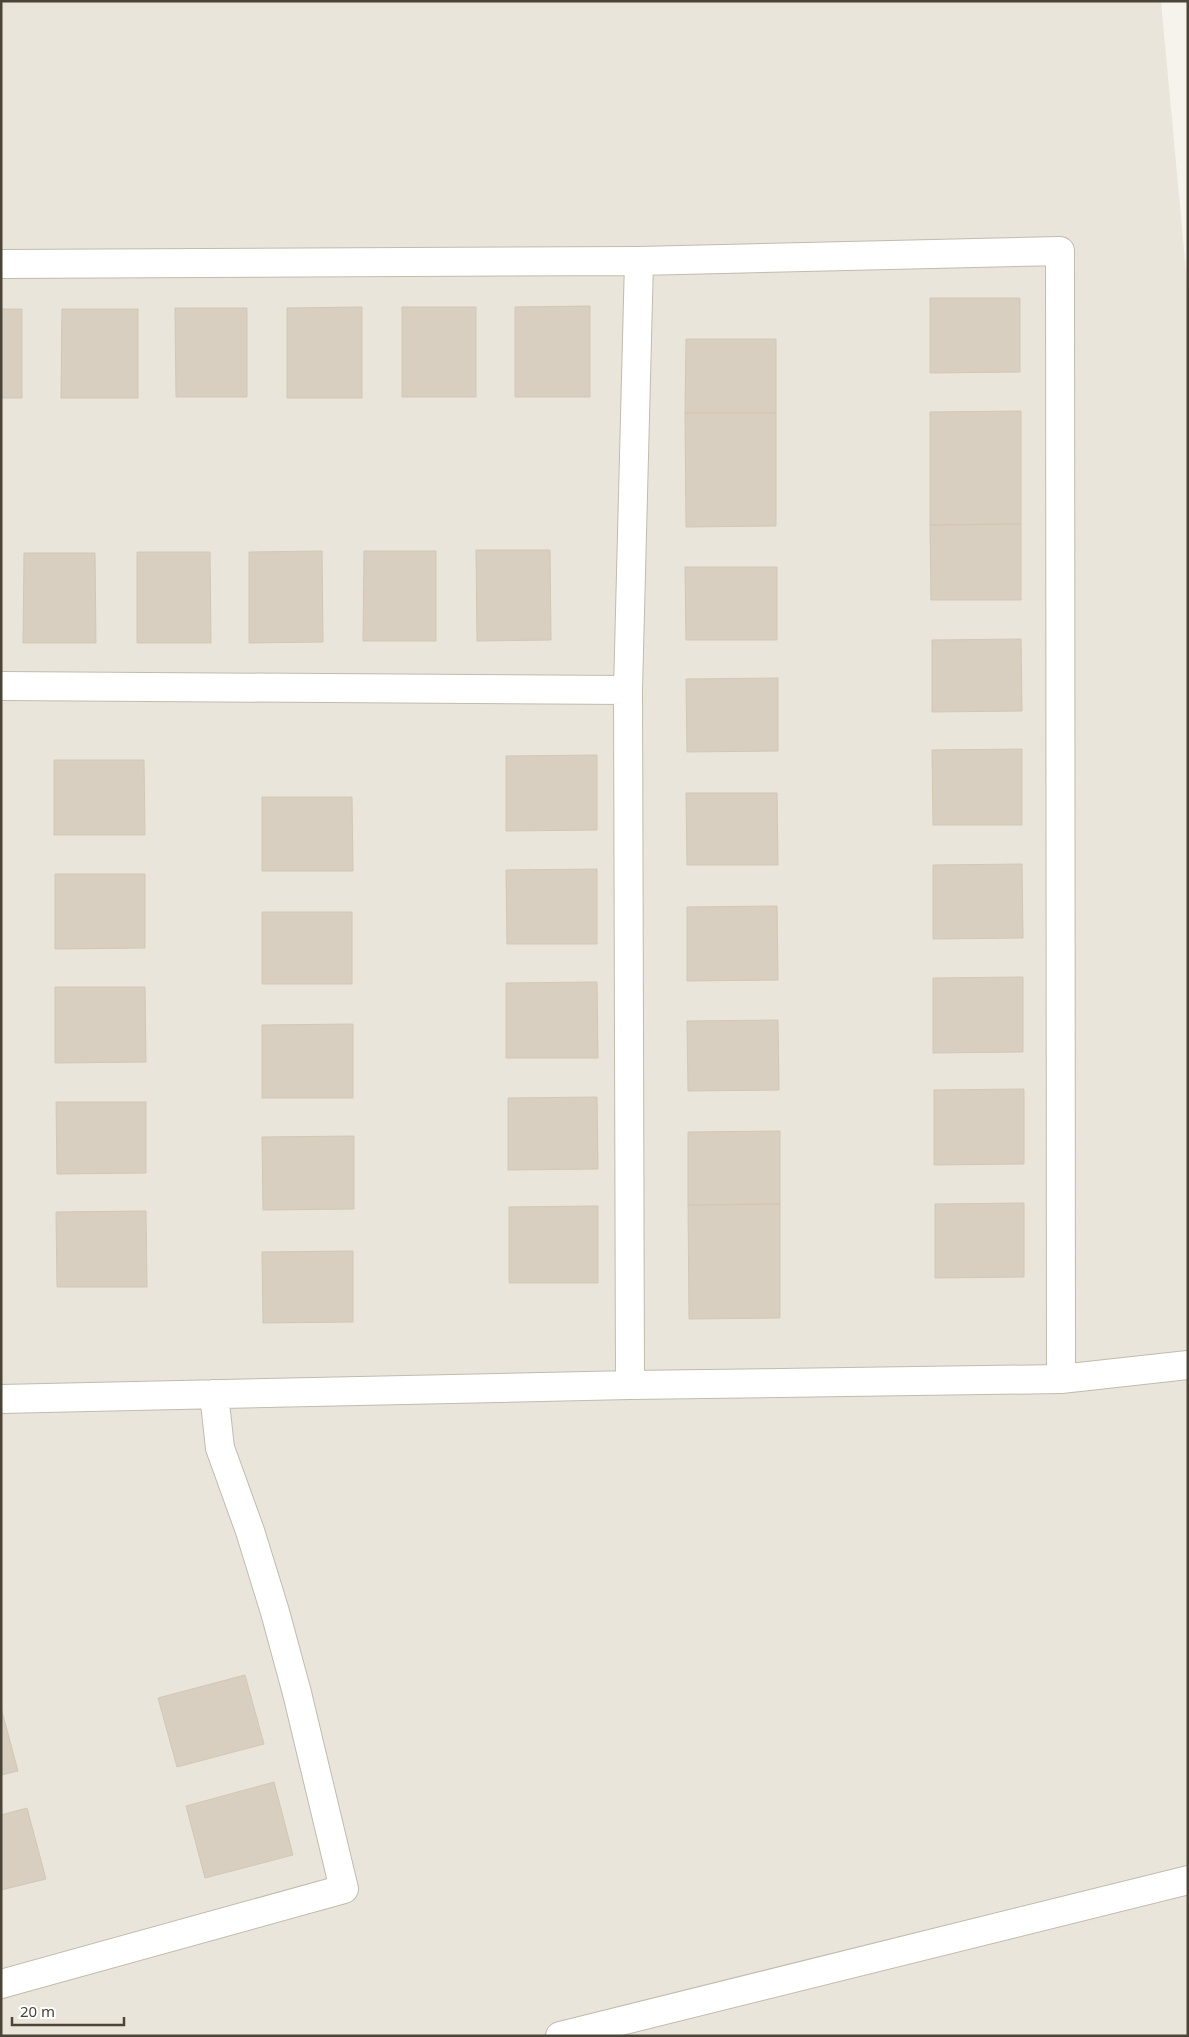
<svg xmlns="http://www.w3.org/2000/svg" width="1189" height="2037" font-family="'Noto Sans',sans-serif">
<rect width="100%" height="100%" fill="#f6f3ec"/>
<!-- residential -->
<path fill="#eae5da" d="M1,1H1161L1188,293V2036H1Z"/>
<!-- building -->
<path fill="#d8cfc1" stroke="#d3c7b4" d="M930,298H1020V372L930,373Z
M590,306V397H515V307Z
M362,307V398H287V308Z
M402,307H476V397H402Z
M175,308H247V397H176Z
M1,309H22V398H1Z
M62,309H138V398H61Z
M686,339H776V413H685Z
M1021,411V524L930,525V412Z
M685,413H776V526L686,527Z
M1021,524V600H931L930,525Z
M476,550H550L551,640L477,641Z
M322,551L323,642L249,643V552Z
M364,551H436V641H363Z
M137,552H210L211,643H137Z
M24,553H95L96,643H23Z
M685,567H777V640H686Z
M1021,639L1022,711L932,712V640Z
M778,678V751L687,752L686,679Z
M1022,749V825H933L932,750Z
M597,755V830L506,831V756Z
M54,760H144L145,835H54Z
M686,793H777L778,865H687Z
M262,797H352L353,871H262Z
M1022,864L1023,938L933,939V865Z
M597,869V944H507L506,870Z
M55,874H145V948L55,949Z
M777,906L778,980L687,981V907Z
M262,912H352V984H262Z
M1023,977V1052L933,1053V978Z
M597,982L598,1058H506V983Z
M55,987H145L146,1062L55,1063Z
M778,1020L779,1090L688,1091L687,1021Z
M353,1024V1098H262V1025Z
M1024,1089V1164L934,1165V1090Z
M597,1097L598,1169L508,1170V1098Z
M56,1102H146V1173L57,1174Z
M780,1131V1204L688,1205V1132Z
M354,1136V1209L263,1210L262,1137Z
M1024,1203V1277L935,1278V1204Z
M780,1204V1318L689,1319L688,1205Z
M598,1206V1283H509V1207Z
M146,1211L147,1287H57L56,1212Z
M353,1251V1322L263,1323L262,1252Z
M245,1675L264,1744L177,1767L158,1698Z
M1,1708L18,1771L1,1775Z
M274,1782L293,1855L205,1878L186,1806Z
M27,1808L46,1879L1,1890V1815Z"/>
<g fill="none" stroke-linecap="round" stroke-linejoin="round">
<defs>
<path id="street" d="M1,264L639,261L1060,251L1061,1379
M1,686L628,690
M630,1385L628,690L639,261
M1,1399L630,1385L1061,1379L1188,1365
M1,1984L344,1889L297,1693L275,1612L250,1531L220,1448L214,1394
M560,2036L1188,1880"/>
</defs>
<!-- street casing -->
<use href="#street" stroke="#c2bbae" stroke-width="30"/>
<!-- street -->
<use href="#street" stroke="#fff" stroke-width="28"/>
</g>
<!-- border -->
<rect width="1189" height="2037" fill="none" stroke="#4b4439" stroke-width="5"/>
<!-- scale -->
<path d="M12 2017v8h112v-8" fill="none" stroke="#4b4439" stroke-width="2.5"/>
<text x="20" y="2017" font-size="15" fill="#4b4439" stroke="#ffffff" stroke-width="4" paint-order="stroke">20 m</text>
</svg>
